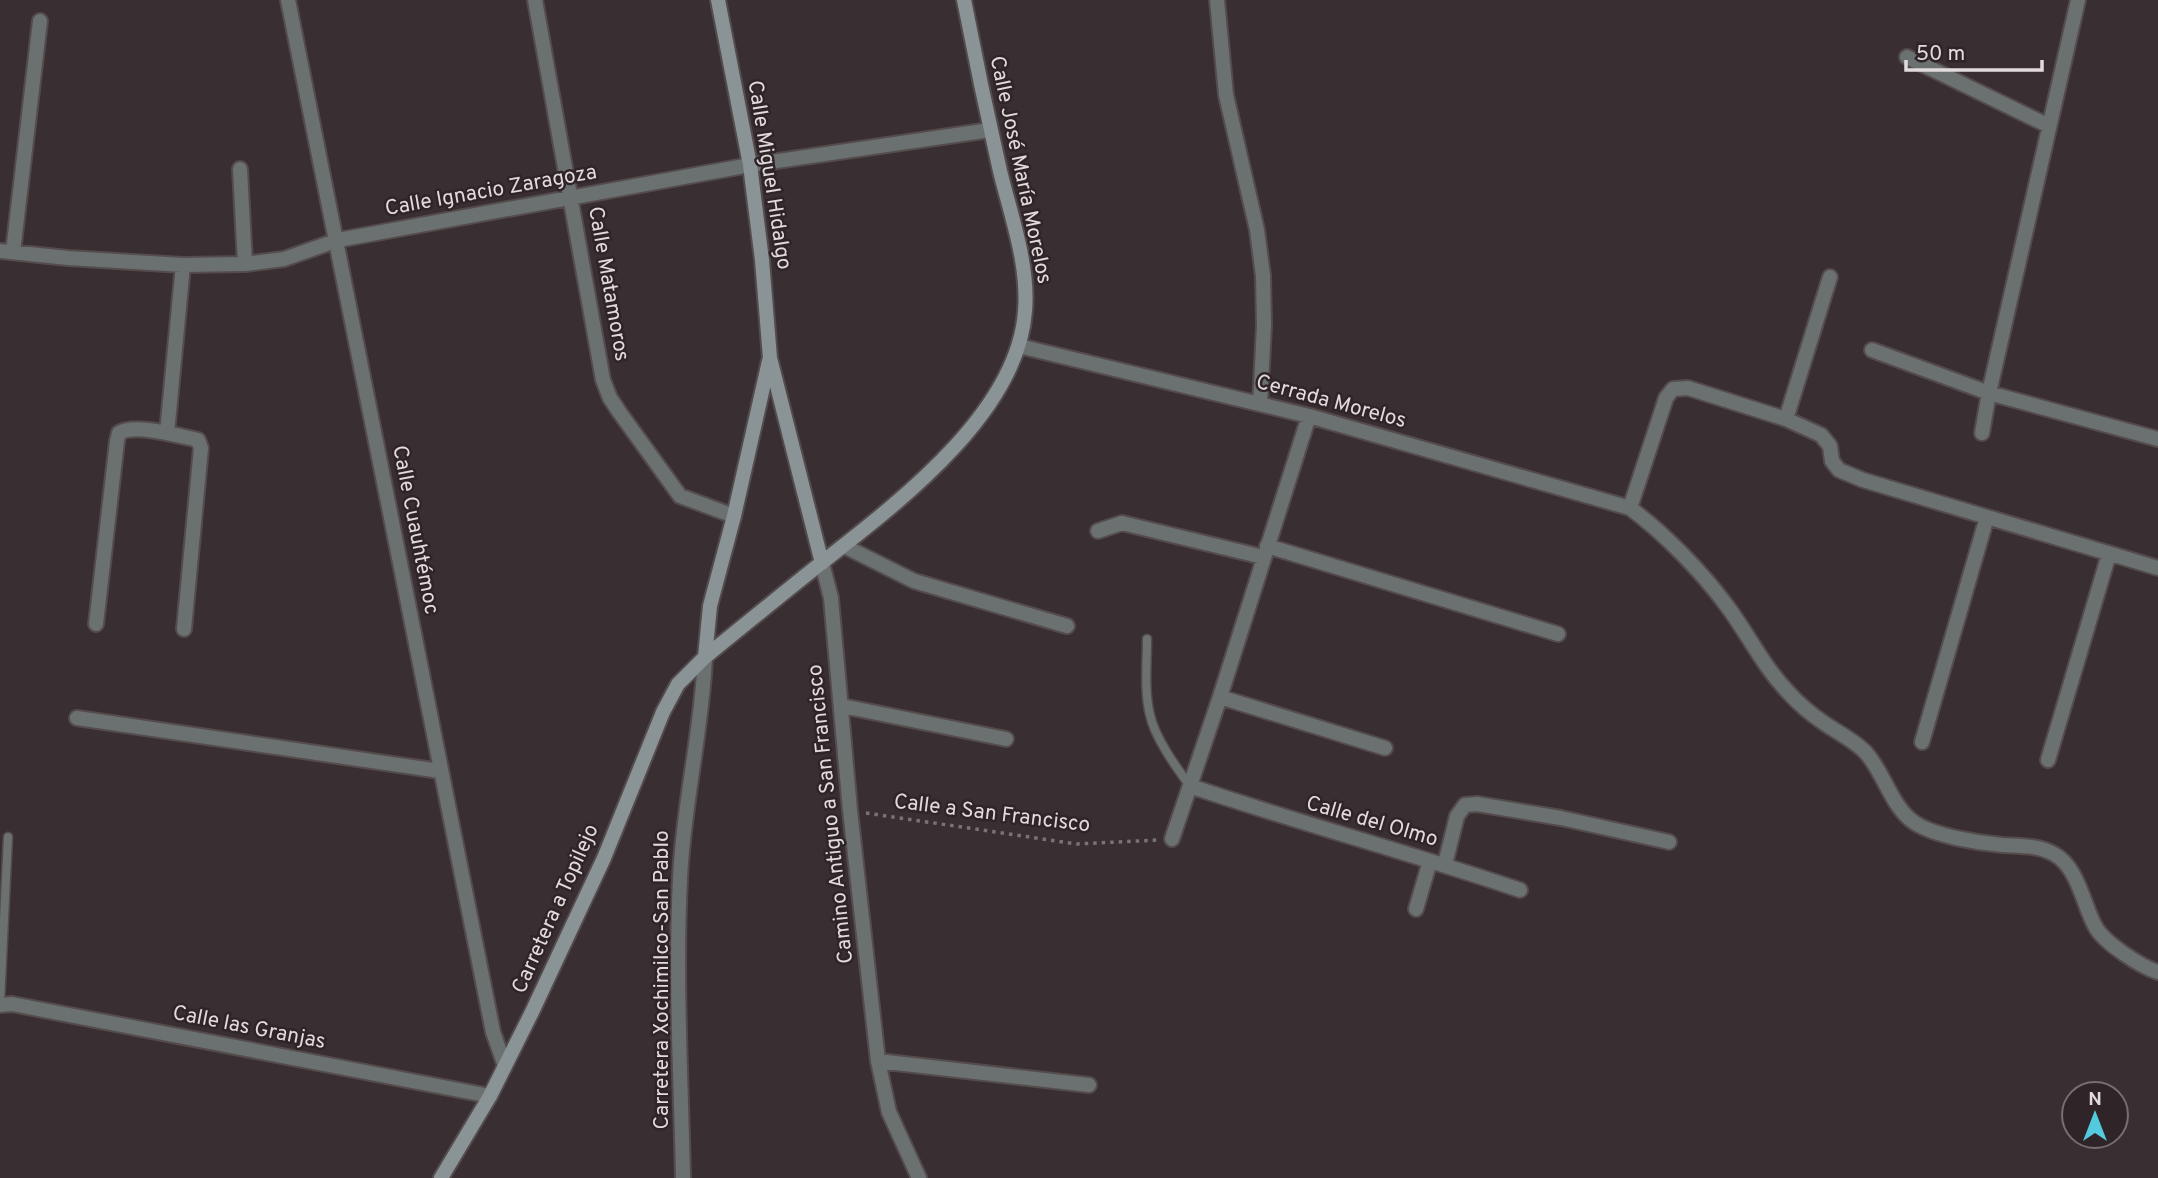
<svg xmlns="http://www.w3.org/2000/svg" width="2158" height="1178" font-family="Overpass,sans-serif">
<rect width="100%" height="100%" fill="#392f32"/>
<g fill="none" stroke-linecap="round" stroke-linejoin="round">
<defs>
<path id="service" d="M1147,639C1147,664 1144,691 1150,715C1155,738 1176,767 1190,786
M0,1002L8,837"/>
<path id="minor" d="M288,0C359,344 423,688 493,1032L505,1066
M535,0L603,380L610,398L620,413L680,496L734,516
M1217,0L1226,95L1257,230L1263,276L1264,325L1260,404
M1907,57L2049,126
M240,169L245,264
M0,251L68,258L183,265L245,264L284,259L338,240L750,165L990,130
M13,252L40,21
M1019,346L1309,416L1630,508C1664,533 1702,572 1727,606C1748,634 1763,666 1788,692C1798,703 1812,715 1824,723C1838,733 1856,741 1867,754C1885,775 1892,808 1915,823C1935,836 1978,843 2002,845C2020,846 2038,845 2054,854C2078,867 2083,904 2095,926C2103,942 2141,967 2158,972
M1872,350L1989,393L2158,439
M1786,419L1830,277
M167,433L183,265
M1982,433L1989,393L2078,0
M1630,508L1666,398L1673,389L1688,388L1786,419L1821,435L1830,446L1832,461L1839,470L1863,480L2158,568
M1098,531L1122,523L1263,557
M844,546L914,581L1067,626
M1267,546L1558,634
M822,563L831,598L850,810L878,1061L889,1112L919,1178
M96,624L117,441L119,433C135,423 179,436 198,440L201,448L184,629
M1220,697L1385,748
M842,706L1006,739
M77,718L440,771
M1922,742L1987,517
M2048,760L2109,554
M1190,786C1299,823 1411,853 1520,890
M1172,839L1220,697L1309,416
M1445,864L1457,816L1465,805L1477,804L1561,818L1669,842
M1416,909L1430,861
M0,1005L12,1004L490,1096
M878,1061L1089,1085"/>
<path id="tertiary" d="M683,1178C681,1079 675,979 680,879C683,805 702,732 705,657"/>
<path id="secondary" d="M718,0L750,165L762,260L770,358L822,563
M705,657L710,606L734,516L769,361
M441,1178L490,1096L532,1012L604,858L663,712L678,684L705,657C743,626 781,595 820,564C895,505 1018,414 1025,311C1029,265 1011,216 1000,171C987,114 975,57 964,0"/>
</defs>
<!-- service casing -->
<use href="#service" stroke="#544b4d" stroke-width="11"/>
<!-- minor casing -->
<use href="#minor" stroke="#544b4d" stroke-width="18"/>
<!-- tertiary casing -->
<use href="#tertiary" stroke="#544b4d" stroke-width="18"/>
<!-- secondary casing -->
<use href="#secondary" stroke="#544b4d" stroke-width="18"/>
<!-- path -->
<path stroke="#7b7275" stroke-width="3.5" stroke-dasharray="3.5 5" stroke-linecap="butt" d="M866,813L1077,844L1157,840"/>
<!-- service -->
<use href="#service" stroke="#6b7071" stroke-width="8"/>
<!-- minor -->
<use href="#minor" stroke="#6b7071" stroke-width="14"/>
<!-- tertiary -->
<use href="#tertiary" stroke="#6b7071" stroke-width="14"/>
<!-- secondary -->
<use href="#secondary" stroke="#8a9395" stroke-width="14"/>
</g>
<g text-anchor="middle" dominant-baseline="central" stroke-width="5" stroke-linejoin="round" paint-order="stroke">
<!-- street labels -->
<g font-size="21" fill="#e2dbdd" stroke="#2f2528">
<text transform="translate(1020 170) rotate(78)">Calle José María Morelos</text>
<text transform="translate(769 175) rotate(81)">Calle Miguel Hidalgo</text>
<text transform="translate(491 191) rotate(-10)">Calle Ignacio Zaragoza</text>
<text transform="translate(608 284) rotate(80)">Calle Matamoros</text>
<text transform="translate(1331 402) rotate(15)">Cerrada Morelos</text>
<text transform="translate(415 530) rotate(79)">Calle Cuauhtémoc</text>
<text transform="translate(831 814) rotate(-96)">Camino Antiguo a San Francisco</text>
<text transform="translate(992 814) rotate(7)">Calle a San Francisco</text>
<text transform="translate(1372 822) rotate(16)">Calle del Olmo</text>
<text transform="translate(556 909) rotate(-66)">Carretera a Topilejo</text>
<text transform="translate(662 980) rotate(-90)">Carretera Xochimilco-San Pablo</text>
<text transform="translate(249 1028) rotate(11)">Calle las Granjas</text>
</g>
</g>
<!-- north arrow -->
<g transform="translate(2095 1115)"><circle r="33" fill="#2f2528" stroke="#776e70" stroke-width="2"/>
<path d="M0-5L12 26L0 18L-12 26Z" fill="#54cade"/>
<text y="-10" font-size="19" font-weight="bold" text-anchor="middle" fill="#e2dbdd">N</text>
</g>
<!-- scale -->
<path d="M1906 60v10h136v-10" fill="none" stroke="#e2dbdd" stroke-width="3.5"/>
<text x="1916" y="60" font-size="21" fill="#e2dbdd" stroke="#2f2528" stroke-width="5" paint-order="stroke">50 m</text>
</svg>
